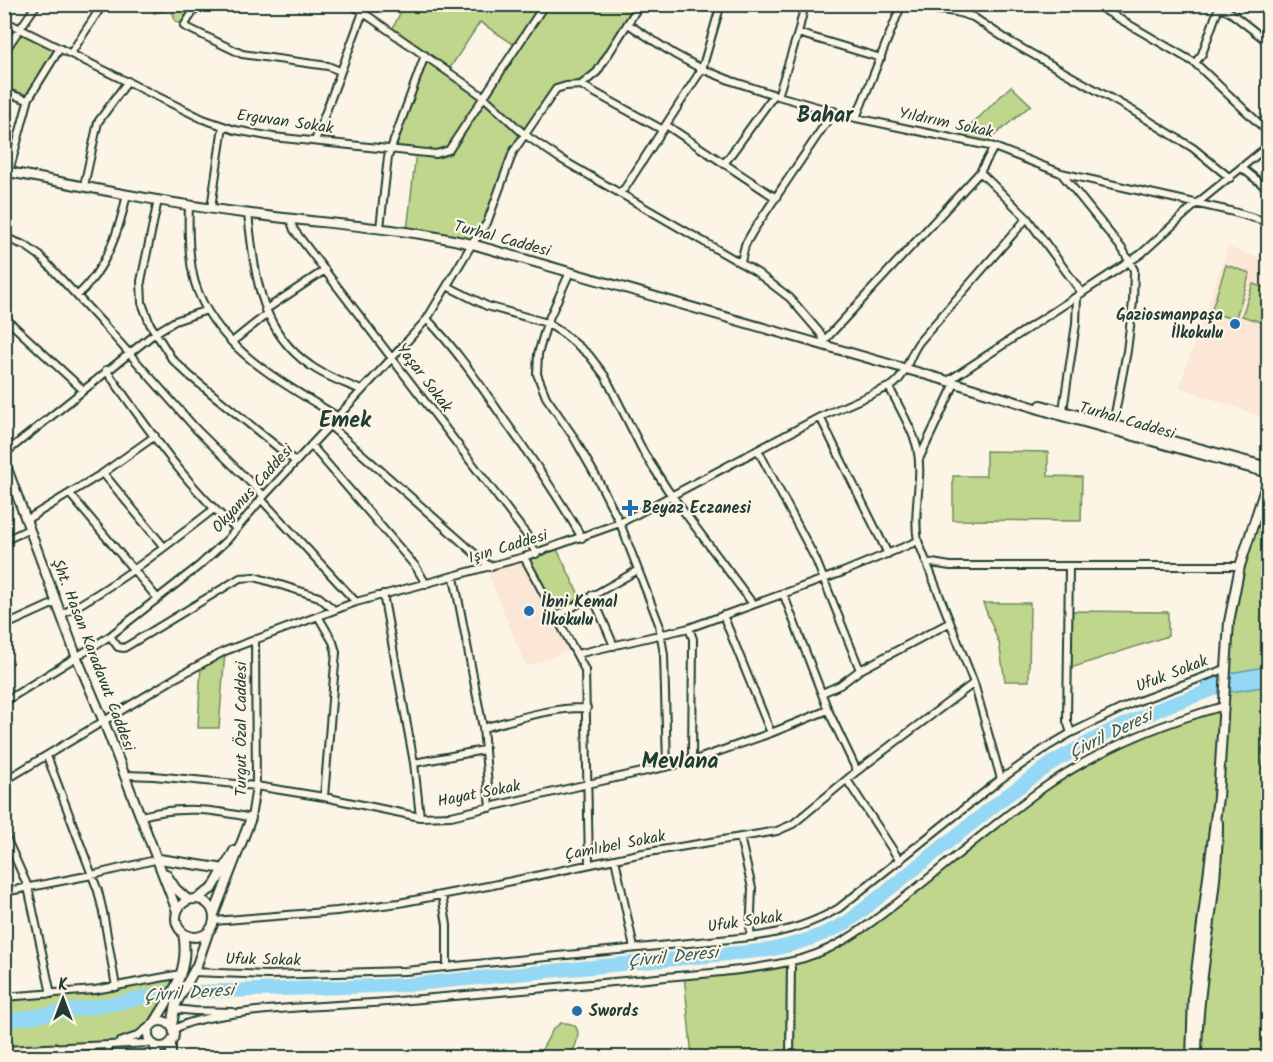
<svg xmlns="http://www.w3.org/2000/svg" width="1273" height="1062" font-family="Kalam,sans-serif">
<rect width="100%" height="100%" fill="#fcf5e5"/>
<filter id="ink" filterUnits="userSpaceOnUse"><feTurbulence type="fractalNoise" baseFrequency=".0167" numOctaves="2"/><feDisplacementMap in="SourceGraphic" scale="12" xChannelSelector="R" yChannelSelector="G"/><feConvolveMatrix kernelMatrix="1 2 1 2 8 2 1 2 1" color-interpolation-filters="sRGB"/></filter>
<g filter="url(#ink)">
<!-- built -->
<path fill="#fce6d6" d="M1228,247L1268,261V419L1179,387Z
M524,557L574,649L526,667L486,568Z"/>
<!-- green -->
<path fill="#c0d68c" stroke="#708a60" stroke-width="1.5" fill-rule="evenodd" d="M625,4L634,14L587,81L561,87L513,152L497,199L472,244L407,231L416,152L391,149L425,56L391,32L404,5ZM480,22L518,47L484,97L448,71Z
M152,5H198L184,26L175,21L172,9L154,13Z
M21,29L60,48L28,100L5,92V52Z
M1011,86L1031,105L984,144L967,141L970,126Z
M1226,265L1250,273L1235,320L1211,312Z
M1253,284L1268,289V298L1261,322L1242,316Z
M986,451L1048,452V476L1082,477L1081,521L953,520V476H986Z
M1254,522L1268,527V668L1225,675L1229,622Z
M556,547L582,601L557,616L524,557Z
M983,603H1030L1029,681H1005L999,643Z
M1069,611L1168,612V636L1068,669Z
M225,651L219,728H198L201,663Z
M1258,686H1268V1057H692L684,975L791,962L846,941L1039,791L1114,746L1224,706V692Z
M181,974C174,988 164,1012 153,1023C125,1053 45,1048 5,1050V997L75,992Z
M561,1023C587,1021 577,1044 570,1057H538L553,1029Z"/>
<!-- water -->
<path fill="#94d8f5" stroke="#659aa8" stroke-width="1.5" d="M1258,668H1268V686L1206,696L1202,682L1230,673Z"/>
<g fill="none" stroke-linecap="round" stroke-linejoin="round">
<!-- river -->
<path stroke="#94d8f5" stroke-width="14" d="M4,1021L118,1003L165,993L405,985L769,950C798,944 824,936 849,921L1005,797L1055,761L1108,732L1167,706L1223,686"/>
<defs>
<path id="minor" d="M198,4L184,26L242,54L328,66L340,71
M351,4L484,97L524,134L559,158L756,272L790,298L820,333L823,338L822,345
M894,4L956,12L973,17L1009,41L1135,112L1193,148L1230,178
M1094,4L1195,63L1268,132
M1214,4L1231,13L1268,42
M4,21L203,119L235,130L273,137L436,154L449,150L545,4
M628,24L674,54L702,69L732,81L778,96L856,118L994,147L1061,173L1230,211L1268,222
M798,33L881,58
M4,52L37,4
M71,53L103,4
M1195,63L1202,54L1220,4
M581,85L597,72L640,4
M4,92L28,100
M778,96L798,33L805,4
M856,118L901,6
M666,125L776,198
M315,141L363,12
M724,164L774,95
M1242,168L1268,189
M9,172L29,98L60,48
M980,172L1027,218L1082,293
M1061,173L1123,250L1134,270L1133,302L1127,351L1113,424
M84,186L98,122L128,81
M619,193L625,188L702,69L721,4
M158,200L141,281L142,303L150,324L172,359L190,376L296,462
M189,205C188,231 188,258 195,283C215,348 283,383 337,416
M211,208L223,126
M248,214C255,272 258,330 311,366C326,377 345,383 361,390
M290,219L294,230L526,534L536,554
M380,228L388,157L425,55
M4,237L26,246L40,256L104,325L197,430L264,496
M741,262L745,245L753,231L834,111
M570,272L547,323L538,354L537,374L546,397L573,436L598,480L620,523L659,624L664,655L667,766
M447,286L487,306L547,323L564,334L589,355L605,376L644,453L667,489L753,604
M77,296C106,269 119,232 127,194
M265,310L325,270
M4,317L82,389
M427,319C456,349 479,383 503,418C531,457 558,496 582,538
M232,342L267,314
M823,342L980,172L994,147
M106,370C143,421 188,490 237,529
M948,381L1141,254L1195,205L1268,146
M889,387C897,403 913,430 917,447C924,478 912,510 918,541L974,683L1001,779
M1063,410L1076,324L1077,297
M820,417L888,554
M329,425L490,567
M311,445L416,567L426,584
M758,450L816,560L860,670
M4,454L155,333L175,321L207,310
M919,459L955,383
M103,473L164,547
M70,494L158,599
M261,499L356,602
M26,520L103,473L155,436
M4,541L29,529
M524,557L585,670L589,864
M926,562L950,566H1240
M1069,566L1067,721L1071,733
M454,577L483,728L490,808
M783,593L828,710L857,771
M383,594L414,763L420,817
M592,595L614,646
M61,615C117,585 165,547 214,509
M723,615L771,733
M318,616L333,642L336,652L324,797
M557,616L638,570
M4,626L57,602
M689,628L693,639L692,761
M110,636L118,647L124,648L240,578L255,577L319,597L334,610
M577,654L689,628L843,572L918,541
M822,693L840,685L860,670L949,623
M4,702L110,636L200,565L228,539L264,496L392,358L427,319L472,244L487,223L513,152L556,89L566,86L581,85L663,130
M483,728C517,719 552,707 587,708
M47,756L98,891L103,912L116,987
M414,763L484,750
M125,775L154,776L256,786L324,797L420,817L451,816L588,784L692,761L771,733L828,710
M847,780L900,861
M4,781L177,677L225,651L356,602L524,557L620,523L820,417L893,385C907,375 909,354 920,341L1027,218
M141,816C179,806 213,809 251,818L256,786L255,639
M4,833L28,887L51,994
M740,837L752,888L750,937
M615,859L634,948
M4,892L92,875L159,859
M442,895L447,925V967
M214,921L337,911L399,903L493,885L643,853L777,831L793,824L857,771L974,683
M193,972L268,975L405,971L750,937C783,933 811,925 839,908L1001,779L1047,747L1071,733L1133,703L1225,669
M4,997L95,990L181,974
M174,1009L194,1011L233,1012
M174,1030C199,1009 347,1005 387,1002C473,995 560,987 647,979C694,974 742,972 788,962C837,953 872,922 910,893C953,859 995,823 1039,791C1095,751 1158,724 1224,706
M120,1042L137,1036L150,1026
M108,1045V1058
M4,1050L152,1043
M790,1058L791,962"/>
<path id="tertiary" d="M4,171C86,187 168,204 251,214C325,224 399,227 472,244L955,383L1062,416L1268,473
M1041,405L1268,467
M4,460L77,658L104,722L177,911
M159,859L225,869
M166,874L176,889L188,900
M176 918a19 19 0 1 1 38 0a19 19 0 1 1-38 0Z
M196,899L213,888L234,851
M214,914L251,818
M148 1034a13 13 0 1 1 26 0a13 13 0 1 1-26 0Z
M155,1022C173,992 190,970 183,933
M172,1025L176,1004L197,965L208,933
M154,1045L158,1058
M171,1058V1043
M1191,1058L1193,996L1218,797L1229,622L1240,566L1268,479
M1197,1058C1197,979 1218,901 1218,823"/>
</defs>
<!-- minor casing -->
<use href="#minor" stroke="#1f3d34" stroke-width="10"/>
<!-- tertiary casing -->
<use href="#tertiary" stroke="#1f3d34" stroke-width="12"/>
<!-- minor -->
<use href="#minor" stroke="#fcf5e5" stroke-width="6"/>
<!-- tertiary -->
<use href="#tertiary" stroke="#fcf5e5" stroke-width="8"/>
<!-- rail -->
<path stroke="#1f3d34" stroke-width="2" stroke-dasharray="9 4.5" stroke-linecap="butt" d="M1268,598L1265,619L1262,667L1268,1008"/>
</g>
</g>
<!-- markers -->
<g fill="#1f6fb2" stroke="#fcf5e5" stroke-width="2">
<circle cx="1235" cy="324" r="6"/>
<path d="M627 499h6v6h6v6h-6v6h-6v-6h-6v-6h6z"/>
<circle cx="529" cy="611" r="6"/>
<circle cx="577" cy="1011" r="6"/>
</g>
<g text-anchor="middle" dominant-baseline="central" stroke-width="4.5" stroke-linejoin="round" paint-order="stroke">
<!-- street labels -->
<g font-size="16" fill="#1f3d34" stroke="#fcf5e5">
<text transform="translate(285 122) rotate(8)">Erguvan Sokak</text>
<text transform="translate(946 123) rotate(12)">Yıldırım Sokak</text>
<text transform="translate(502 239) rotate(15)">Turhal Caddesi</text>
<text transform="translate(424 378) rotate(53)">Yaşar Sokak</text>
<text transform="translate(1127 421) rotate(16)">Turhal Caddesi</text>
<text transform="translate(253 489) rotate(-48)">Okyanus Caddesi</text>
<text transform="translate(508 547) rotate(-17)">Işın Caddesi</text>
<text transform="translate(93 655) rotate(69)">Şht. Hasan Karadavut Caddesi</text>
<text transform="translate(1172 674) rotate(-21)">Ufuk Sokak</text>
<text transform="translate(241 729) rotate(-90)">Turgut Özal Caddesi</text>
<text transform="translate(479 794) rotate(-11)">Hayat Sokak</text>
<text transform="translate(615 846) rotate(-11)">Çamlıbel Sokak</text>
<text transform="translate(745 922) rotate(-8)">Ufuk Sokak</text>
<text transform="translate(263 960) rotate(1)">Ufuk Sokak</text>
</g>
<!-- poi labels -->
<g font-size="16" font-weight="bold" fill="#1f3d34" stroke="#fcf5e5" text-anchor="start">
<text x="1223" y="315" text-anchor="end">Gaziosmanpaşa<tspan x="1223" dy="18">İlkokulu</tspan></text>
<text x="642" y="508">Beyaz Eczanesi</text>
<text x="541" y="602">İbni Kemal<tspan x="541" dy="18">İlkokulu</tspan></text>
<text x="589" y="1011">Swords</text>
</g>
<!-- water labels -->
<g font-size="18" font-style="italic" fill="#365c5b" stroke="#fcf5e5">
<text transform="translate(1111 735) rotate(-26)">Çivril Deresi</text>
<text transform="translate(673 958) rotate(-6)">Çivril Deresi</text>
<text transform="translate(189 994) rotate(-4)">Çivril Deresi</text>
</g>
<!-- district labels -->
<g font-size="22" font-weight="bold" fill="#1f3d34" stroke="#fcf5e5">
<text x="825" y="116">Bahar</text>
<text x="345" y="421">Emek</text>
<text x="680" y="762">Mevlana</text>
</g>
</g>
<!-- margin -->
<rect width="1273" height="1062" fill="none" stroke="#fcf5e5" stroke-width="24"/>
<rect x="12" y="12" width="1249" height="1038" fill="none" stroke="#1f3d34" stroke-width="2" filter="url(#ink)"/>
<!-- north arrow -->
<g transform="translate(63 999)" stroke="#fcf5e5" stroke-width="4.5" paint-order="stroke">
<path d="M0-4.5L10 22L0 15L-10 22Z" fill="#1f3d34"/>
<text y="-9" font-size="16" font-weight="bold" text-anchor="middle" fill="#1f3d34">K</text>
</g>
</svg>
